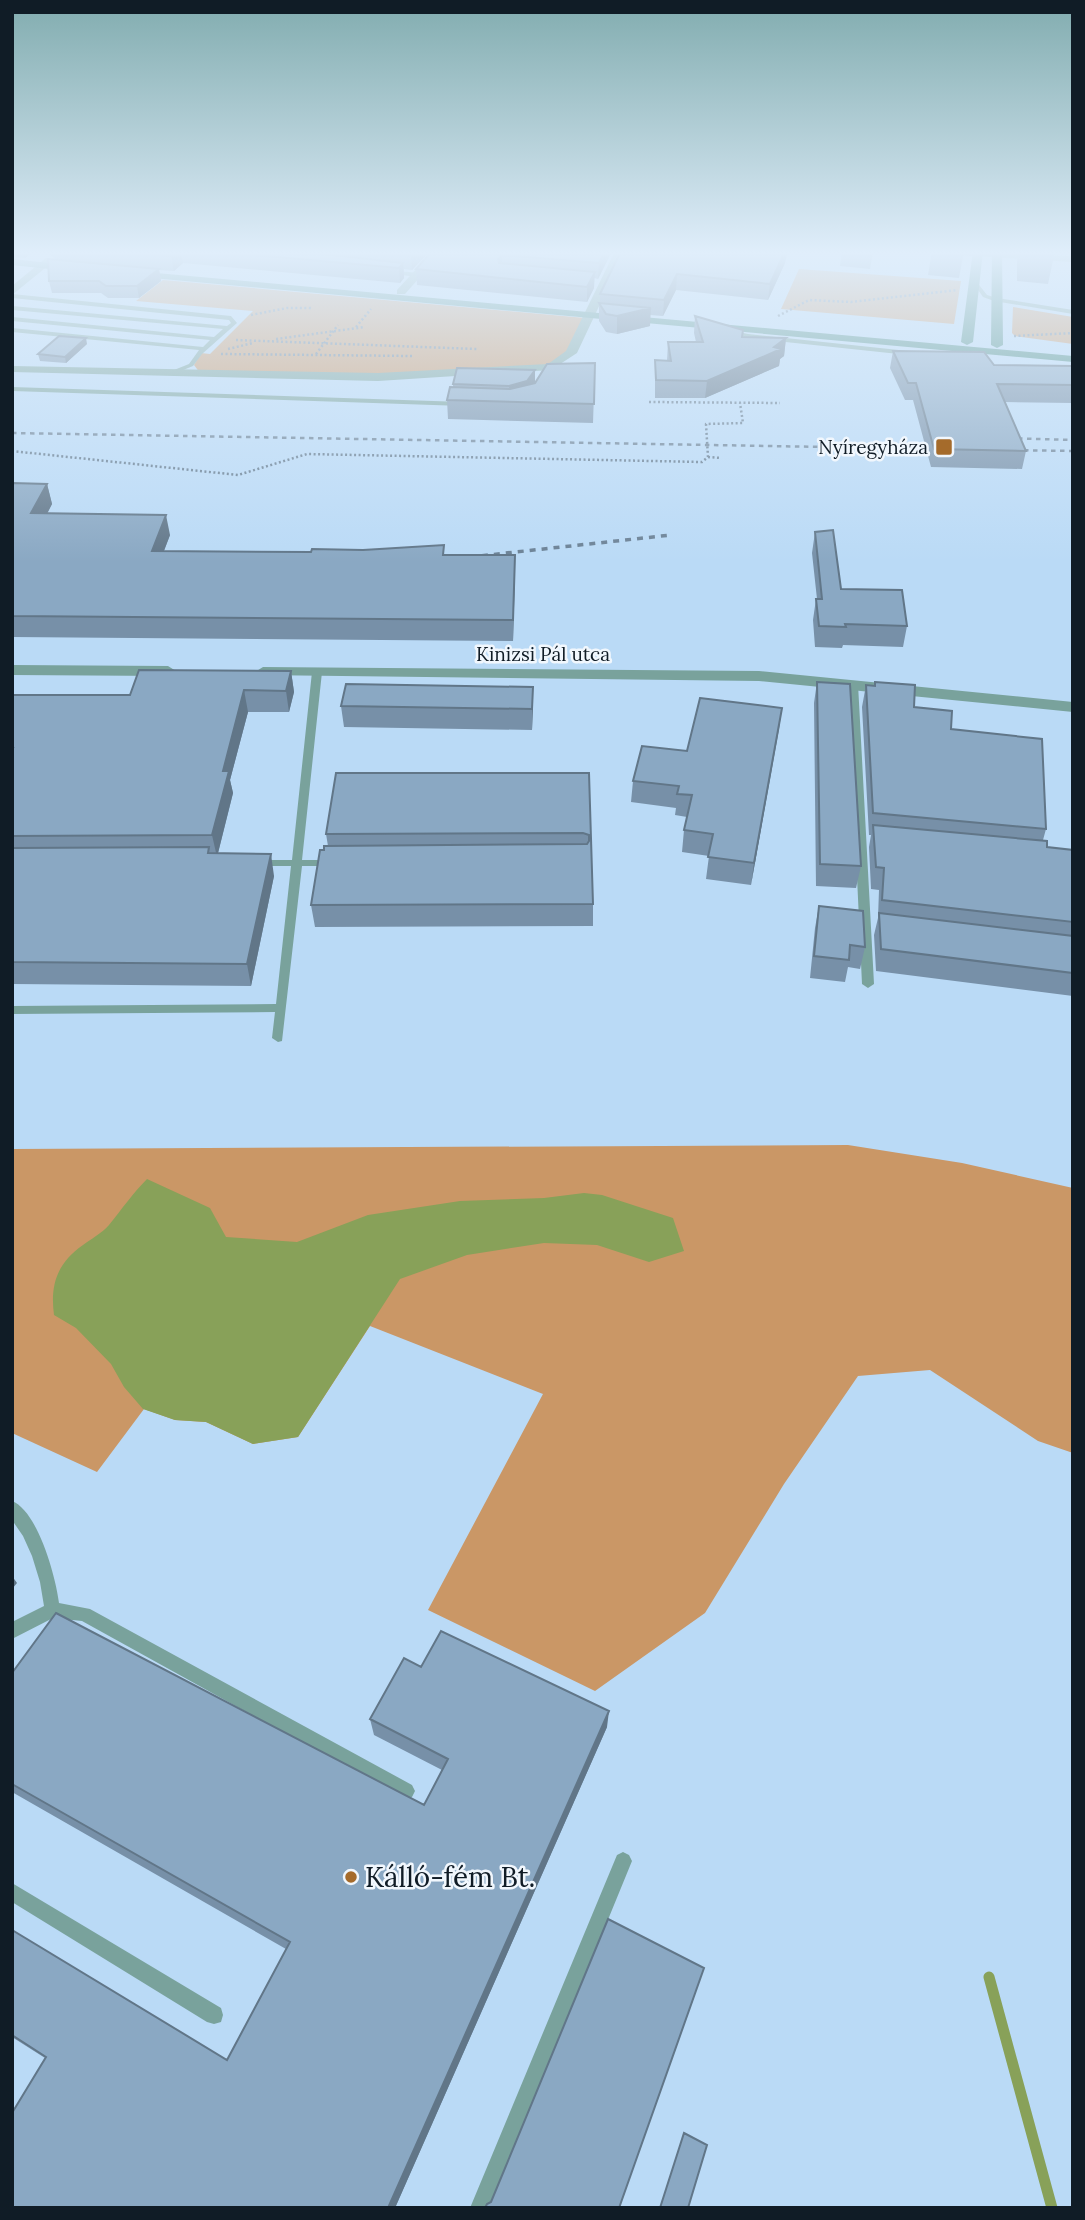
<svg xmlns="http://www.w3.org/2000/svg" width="1085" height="2220" font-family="Lora,serif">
<rect width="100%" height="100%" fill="#badaf6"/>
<!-- green -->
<path fill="#ca9766" d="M799,269L961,281L954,324L781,309Z
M163,280L585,318L572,348L552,365L380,376L200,373L194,365L201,353L210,354L253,311L136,301Z
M1013,307L1073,317V344L1015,336L1012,333Z
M848,1145L962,1163L1073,1188V1453L1038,1441L930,1370L858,1376L784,1484L705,1613L595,1691L428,1610L543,1394L370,1326L298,1437L253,1444L206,1422L175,1420L144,1409L97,1472L12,1433V1149Z"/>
<!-- water -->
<path fill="#88a159" d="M147,1179L210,1208L226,1237L297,1242L368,1215L460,1201L544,1198L584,1193L602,1195L673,1218L684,1251L649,1262L597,1245L544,1243L467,1255L400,1279L298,1437L253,1444L206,1422L175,1420L143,1409L124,1387L111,1364L76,1328L54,1315C50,1285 57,1263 83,1245C91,1239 102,1233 109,1225C122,1209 132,1194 147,1179Z"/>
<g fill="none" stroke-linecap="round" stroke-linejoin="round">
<!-- stream -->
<path stroke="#88a159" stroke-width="11" d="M989,1977L1052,2208"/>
<!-- path -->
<path stroke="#657b8e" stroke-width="2.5" stroke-dasharray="2 2.5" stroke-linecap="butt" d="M251,315L287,308H312
M778,316L809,300L851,302L958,290
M356,327L371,309
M1014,336L1073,333
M276,339L365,327
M236,340L477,349
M228,349L253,343
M221,354L412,356
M316,354L338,325
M649,402L780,403
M12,451L238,475L307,454L702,462L708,457L706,424L743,423L740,403
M708,457L721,458"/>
<!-- lane -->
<path fill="#79a29c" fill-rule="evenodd" d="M387,270L418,273L421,275L418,277L385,273Z
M972,281H976L987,295L997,298L1073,310V314L994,301L983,297Z
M12,294L231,316L237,323L202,354L193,366L171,375L168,373L169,372L189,364L199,350L12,332V328L203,347L210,340L12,321V317L214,337L223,329L12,310V306L227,326L231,323L229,320L12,298Z
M729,330L748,334L908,351L911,353L908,355L748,338L727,333L726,332Z
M12,387L463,402L467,404L463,406L12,391Z
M317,669L322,672L302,860H334L339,863L334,866H302L282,1041L278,1042L272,1038L275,1012L12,1014V1006L276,1004L291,866H258L253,863L258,860H292L312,672Z
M853,681L858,684L874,984L868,988L862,984L848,684Z
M12,1501C38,1511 56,1578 59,1603L90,1609L412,1785L415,1791L412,1797L406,1800L400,1797L82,1621L53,1618L12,1639V1622L44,1606L40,1582L32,1556L23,1536L12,1520Z
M623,1852L629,1855L632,1861L490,2208H470L617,1855Z
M12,1883L221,2008L223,2015L221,2022L214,2024L207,2022L12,1902Z"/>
<!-- street -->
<path fill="#79a29c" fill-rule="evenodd" d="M433,251H443L405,294H397V290Z
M615,251H625L577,353L551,370L378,381L12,372V366L378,373L548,364L566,351Z
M935,251L1073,256V262L940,254Z
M46,258L55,260L12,295V286Z
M12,665L168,666L176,671L168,676L12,675Z
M263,667L759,671L1073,702V712L759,681L258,675L255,672Z"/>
<!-- secondary -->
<path fill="#478981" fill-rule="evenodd" d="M973,251H983L973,342L967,345L961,342Z
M992,251H1002L1003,345L997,348L991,345Z
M12,259L77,266L82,269L77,272L12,265Z
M134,271L1073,356V362L130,276L129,274Z"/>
<!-- rail-far1 -->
<path stroke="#6b8195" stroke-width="2.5" stroke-dasharray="4.5 4.5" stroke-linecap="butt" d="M12,433L943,449
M1000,438L1073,440
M1006,450L1073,451"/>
<!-- rail -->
<path stroke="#6b8195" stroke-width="3.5" stroke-dasharray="6 6" stroke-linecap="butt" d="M470,557L671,535"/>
</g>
<!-- wall -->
<path fill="#7790a8" d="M12,251H33L25,258L12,257Z
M49,251H430L412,270L404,269V278L400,283L183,263L174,271L159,270L161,281L139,298H108L101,293H52L49,281L57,260L51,256Z
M432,251H612L598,279L594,278V288L587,302L417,285L416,269Z
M621,251L785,263L768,300L676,290L663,316L650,315V326L617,334L606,332L599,321V303H600V294Z
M842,251H873L870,269L840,266Z
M932,251H964L959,278L928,275Z
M1018,251H1055L1048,284L1017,281V261L1020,251Z
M695,316L743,337L786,338L784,356L780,359L779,366L705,398H655V360L667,361L668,342H696L694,333Z
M87,344L66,363L40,361L38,354Z
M893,351L994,365L1073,366V403L1005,402L1026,451L1022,469L931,467L913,400H905L890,368Z
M595,363L593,423L448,419L447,400L453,387V384L535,370V382Z
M12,483L47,484L52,504L47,514L170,535L164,551L444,555H515L513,641L12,637Z
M815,532L841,589L907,626L903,647L843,645L842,648L815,647L813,620L816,599H817L812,553Z
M291,671L294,692L289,712H248L230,780L233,793L218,853L274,876L251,986L12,984V695H130Z
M817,682L861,866L856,888L816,886L814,703Z
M875,682L951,729L1046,829L1043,840L1047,847L1073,850V996L876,971L874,935L878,918L879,890L871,889L869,847L871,835H869L862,707L866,685L875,686Z
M533,687L532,730L344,727L341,706Z
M782,708L751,885L706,879L709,856L682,852L684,830L687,817L675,815L676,808L631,802L633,781L687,751Z
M589,773L593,904V926L315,927L311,905L324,850L328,846L326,834Z
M819,906L865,947L860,969L848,967L845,982L810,978L815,928Z
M421,1667L607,1727L395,2208H12L45,2058L12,2037V1930L227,2060L286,1949L12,1792V1673L424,1805L442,1770L374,1735L370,1719Z"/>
<!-- shaded-wall -->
<path fill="#617688" d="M23,251H33L25,258Z
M177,251H181L183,263L174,271L171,256Z
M415,251H430L412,270L411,255Z
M605,251H612L598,279L599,263Z
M785,251H788L785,263L768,300L770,284Z
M502,255V270L498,259Z
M403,263L404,278L400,283L399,268Z
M159,269L161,281L139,298L137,286Z
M595,272L594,288L587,302V287Z
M677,274L676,290L663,316L664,300Z
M651,308L650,326L617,334V316Z
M86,338L87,344L66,363L65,357Z
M786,338L784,356L780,359L779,366L705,398L707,381L774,347Z
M535,370V382L510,398L509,386Z
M47,484L52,504L36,534L31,513Z
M166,515L170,535L156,571L152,551Z
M515,555V575L513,641V620Z
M291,671L294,692L289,712L286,691Z
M533,687V708L532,730V709Z
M244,690L248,712L230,780L233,793L217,857L212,835L223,771Z
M782,708L779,729L751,885L754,863Z
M271,854L274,876L251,986L247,964Z
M12,1576L17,1583L12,1589Z
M609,1711L607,1727L395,2208H388Z"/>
<!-- building -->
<path fill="#8aa8c3" stroke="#617688" stroke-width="2" d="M116,251H177L171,256Z
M211,251H297L403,263L399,268Z
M373,251H415L411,255Z
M432,251H605L599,263L502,255L498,259L499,263L595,272L587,287L416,269Z
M621,251H785L770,284L677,274L664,300L600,294Z
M842,251H872V253Z
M48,259L159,269L137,286H106L99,281H49Z
M599,303L651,308L617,316L606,314Z
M695,316L743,330L742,337L786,338L774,347L781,349L707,381L656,380L655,360L671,361L668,342H703Z
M59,336L86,338L65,357L38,354Z
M893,351L984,352L994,365L1073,366V385L997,384L1026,451L934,449L916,383H908Z
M595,363L594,404L447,400L450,387L510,389L535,383L547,364Z
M457,368L535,370L527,381L509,386L453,384Z
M12,483L47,484L31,513L166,515L152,551L311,552L312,549L363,550L444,545L443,555H515L513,620L12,616Z
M833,530L841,589L902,590L907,626L845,624L846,627L819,626L816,599H822L815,532Z
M139,670L291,671L286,691L244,690L223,771H229L212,835L12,836V750L13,748H12V695H130Z
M817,682L850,684L861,866L820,864Z
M875,682L915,685L914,707L952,711L951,729L1042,739L1046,829L873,813L866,685L875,686Z
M346,684L533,687L532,709L341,706Z
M700,698L782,708L754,863L708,857L713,834L684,830L692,795L677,794L679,786L633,781L642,746L687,751Z
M336,773H589L593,904L311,905L320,850H324V846L587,844L589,841V835L583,833L326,834Z
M873,825L1047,841V847L1073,850V922L882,900L884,868L876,867Z
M209,847L208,853L271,854L247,964L12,962V848Z
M819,906L863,911L865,947L850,945L849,960L814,956Z
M879,913L1073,936V973L881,949Z
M56,1613L424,1805L448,1759L370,1719L404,1658L421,1667L441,1631L609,1711L388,2208H12V2113L46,2057L12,2035V1930L227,2060L290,1942L12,1784V1673Z
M608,1919L704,1968L619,2208H485L487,2204L491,2202Z
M684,2133L707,2145L688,2208H660Z"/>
<!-- sky -->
<linearGradient id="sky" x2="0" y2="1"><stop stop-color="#81acaf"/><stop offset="0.45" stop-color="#e0eefb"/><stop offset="1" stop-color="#e0eefb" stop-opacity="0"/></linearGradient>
<rect width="1085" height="562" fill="url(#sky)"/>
<!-- markers -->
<g fill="#a56b2b" stroke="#f1f7fd" stroke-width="2.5">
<rect x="935" y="438" width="18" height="18" rx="3.5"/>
<circle cx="351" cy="1877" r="7"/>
</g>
<g text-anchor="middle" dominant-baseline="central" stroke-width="5" stroke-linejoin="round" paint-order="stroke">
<!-- far-poi labels -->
<g font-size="19" fill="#101c26" stroke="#f1f7fd" text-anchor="end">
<text x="928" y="447">Nyíregyháza</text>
</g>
<!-- far-street labels -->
<g font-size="19" fill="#101c26" stroke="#f1f7fd">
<text x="543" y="654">Kinizsi Pál utca</text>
</g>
<!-- near-poi labels -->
<g font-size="28" fill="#101c26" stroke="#f1f7fd" text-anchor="start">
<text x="365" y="1877">Kálló-fém Bt.</text>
</g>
</g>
<!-- border -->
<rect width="1085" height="2220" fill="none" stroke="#101c26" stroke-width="28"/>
</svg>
